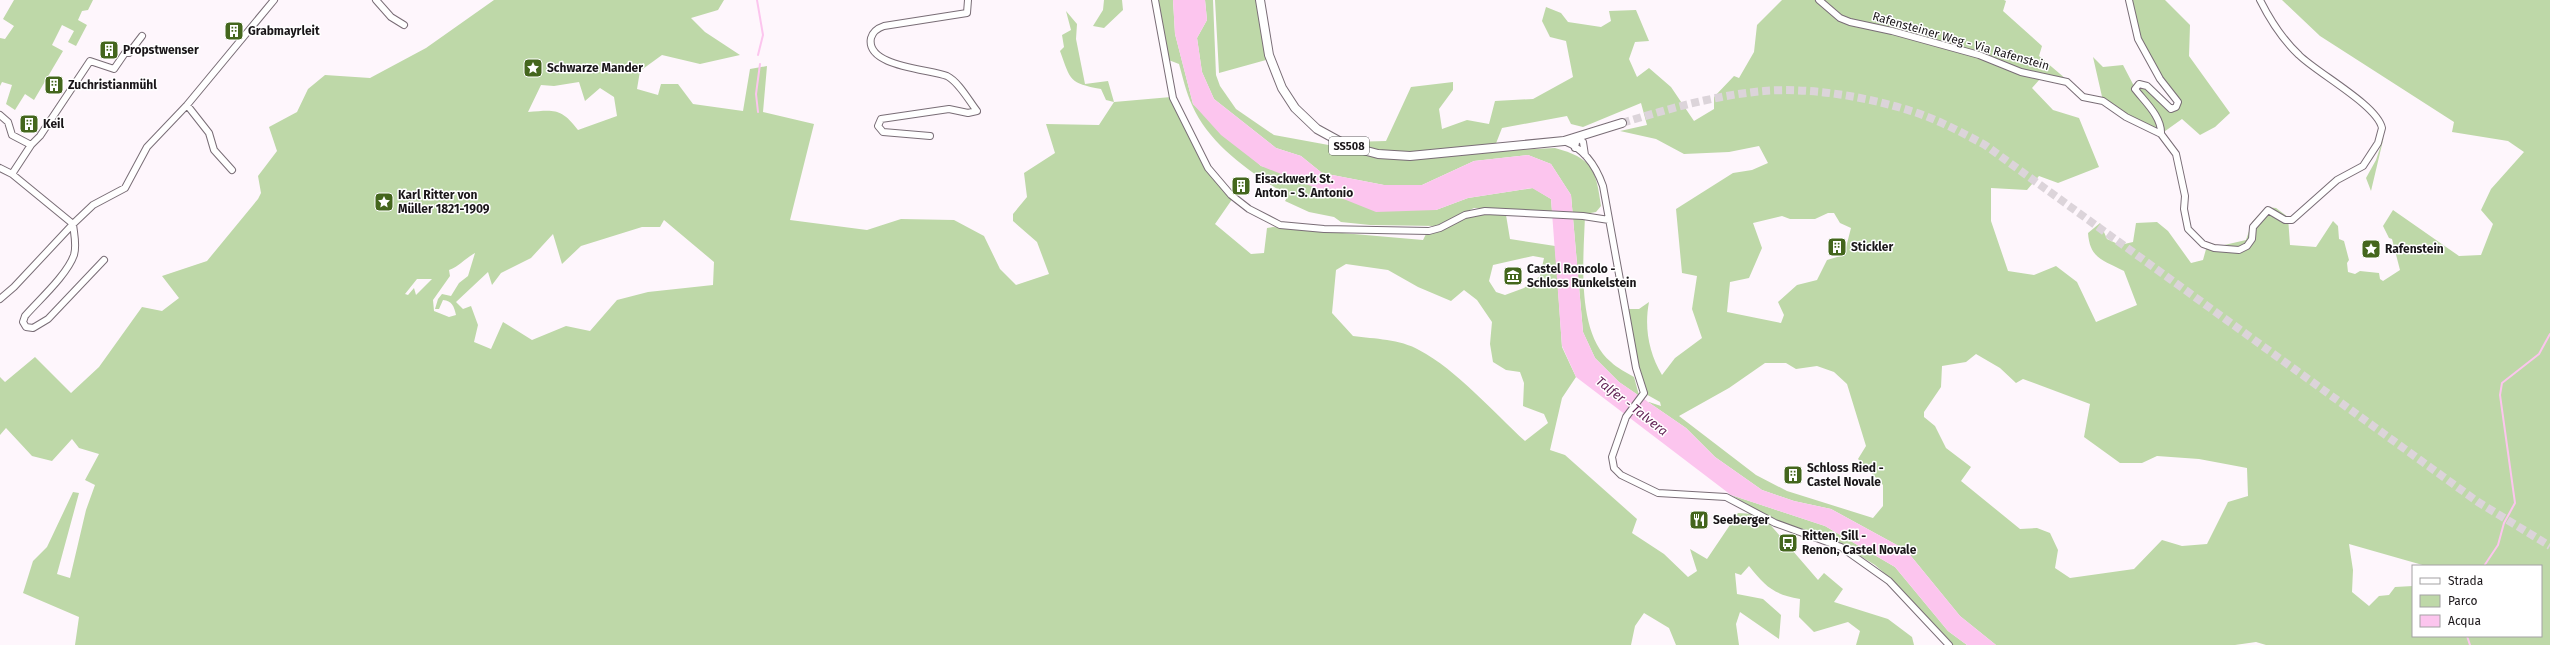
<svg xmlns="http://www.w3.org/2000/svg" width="2550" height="645" font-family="'Fira Sans',sans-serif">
<rect width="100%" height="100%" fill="#fef6fc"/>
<!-- green -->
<path fill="#bed8a8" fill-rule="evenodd" d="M14,0H93L88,10L82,11L78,20L87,25L76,46L68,42L74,31L62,25L52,45L63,51L34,100L25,94L15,110L6,104L12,85L2,82L0,86V38L5,39L14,26L3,19Z
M494,0H724L718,10L691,18L705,32L740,55L700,64L662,55L640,71L637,89L658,95L661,84H678L693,104L743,111L750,69L767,66L763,112L814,124L790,220L867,230L901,219L954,220L984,236L1000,269L1016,285L1049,274L1037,242L1013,221V214L1027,197L1024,173L1055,153L1046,124L1099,125L1114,102L1106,100L1101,89C1069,83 1071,81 1060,51L1064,47L1062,35L1071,30L1066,11L1077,24L1076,39L1085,84L1108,81L1114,102L1171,97L1208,168L1233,198L1215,224L1251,254L1264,253L1267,228L1273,227L1423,240L1426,234C1443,230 1450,223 1466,217C1478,212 1493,214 1506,215L1510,239L1555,246L1562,347L1576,377L1562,398L1550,450L1565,455L1637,519L1632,533L1664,554L1688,577L1697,571L1690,549L1707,559L1738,513L1754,514L1767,521L1818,580L1824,573L1843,589L1834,602L1888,619L1912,637L1914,645H1856L1860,631L1848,622L1814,632L1799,617L1800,599C1773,594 1766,587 1749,566L1741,575L1735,573L1737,594L1763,599L1781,615L1779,639L1740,612L1736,624L1739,645H1676L1669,628L1644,613L1635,626L1631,645H75L79,617L23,593L33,561L47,547L73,492L79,493L57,574L70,578L86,510L95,485L85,480L99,454L79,448L72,439L52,461L32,456L6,428L0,435V377L5,382L35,357L71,393L99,367L142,307L162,311L179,298L162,276L207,261L258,199L261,193L258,176L277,151L269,127L297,112L308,89L325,75L370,78L426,48ZM579,82L585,101L600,88L614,97L617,116L578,130C561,107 553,110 528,112L541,85L554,86ZM664,220L714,262L713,285L648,292L617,300L590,331L566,326L532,340L503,322L491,349L474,342L478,325L471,306L463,309L456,302L488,272L492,285L501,273L531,258L553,234L562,264L581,246L642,227H660ZM475,253L468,276L459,283L451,296L442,294L438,299L435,309H439L443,300C452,301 454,306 456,315L449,317L434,311L433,300L450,276L449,270C460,266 464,259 475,253ZM1533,256L1544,258L1540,276L1524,288L1505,295L1496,292L1489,281L1493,265ZM1346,264L1388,270L1418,287L1451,301L1464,290L1477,300L1492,322L1490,344L1493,362L1506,370L1520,372L1524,383L1523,406L1544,414L1548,423L1525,441C1493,412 1457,370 1419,350C1400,339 1375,339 1353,336L1332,313L1336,270ZM417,279H432L416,295L414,288L408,295L405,294Z
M1104,0H1122L1123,10L1104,28L1093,26L1103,10Z
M1155,0H1173L1175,34L1193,104L1261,166L1436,210L1468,198L1533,188L1551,199L1552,211L1474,208L1436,226L1370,225L1341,222L1334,217L1309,212L1285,201L1288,196C1252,173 1210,146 1192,105C1186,92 1183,78 1179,64L1166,59Z
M1205,0H1213L1216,75L1220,86L1236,109L1274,135L1334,146L1359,155L1361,150L1350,142L1386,141L1411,87L1453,82V90L1439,109L1442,129L1467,120L1489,124L1495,101L1533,99L1573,77L1566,41L1550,37L1542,21L1546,7L1561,13L1568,22L1601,27L1611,21L1609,11L1636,10L1649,41L1635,42L1629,59L1637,77L1649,68L1671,87L1694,121L1714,109V97L1734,76L1739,78L1754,52L1757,25L1782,0H2004L2006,1L2003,11L2042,46L2039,56L2066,79H2040L2032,88L2053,110L2079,118L2099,167L2058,183L2039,176L2027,190L1991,188V221L2008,271L2034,275L2056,266L2077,282L2096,322L2137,305L2124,271C2103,260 2090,259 2088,233L2100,223L2107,239L2120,245L2133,242L2136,223L2157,222L2168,231L2191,263L2203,260L2208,242L2220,246L2246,240L2252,222L2266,207L2276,208L2288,217L2290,245L2316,247L2333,221L2338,226L2339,239L2344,241L2349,260L2347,263L2348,272L2355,274L2360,271L2379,273L2380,279L2383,281L2400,270L2392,239L2389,238L2383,226L2393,210L2459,256L2481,255L2493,224L2481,210L2491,189L2524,152L2508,141L2452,132L2454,122L2320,36L2282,0H2550V645H2266L2256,642L2235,645H1996L1960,616L1906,550L1831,509L1794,501L1762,490L1715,457L1686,428L1619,382L1595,358L1583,332L1571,195L1551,164L1528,155L1474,161L1422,185H1384L1322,173L1301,156L1276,148L1214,99L1202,72L1197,38L1207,20ZM1641,103L1647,125L1620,131L1656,139L1684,154L1729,152L1759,146L1768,163L1752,170L1733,173L1676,209L1682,273L1697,276L1692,309L1702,338L1675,358L1662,375C1649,353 1644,328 1649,302L1639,309H1626L1640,382L1644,393L1660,402L1661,406L1640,399L1634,377C1626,372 1617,368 1611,362C1575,332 1584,256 1585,214L1596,212L1601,206C1596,169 1592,158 1555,148L1428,154L1426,150L1495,146L1502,128L1567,116L1571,124L1583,127ZM1828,213H1834L1840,223L1851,228L1844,255L1827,260L1817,280L1797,285L1778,302L1784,315L1781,323L1727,312L1730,282L1749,278L1762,248L1753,223L1782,216L1790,219H1815ZM1976,354L2000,368L2016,383L2023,379L2090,404L2084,437L2120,463H2142L2157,456L2199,459L2247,468L2248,496L2228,502L2207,544L2182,546L2162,540L2134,569L2070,578L2055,568L2058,550L2050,533L2037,528L2020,529L1961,481L1971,467L1946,448L1935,426L1924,417V412L1941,387L1942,366L1966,362ZM1765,363H1786L1796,369L1817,366L1834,372L1847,384L1866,446L1858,459L1883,485V506L1873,518L1787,491L1756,475L1679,416L1729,388ZM2349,544L2426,566H2541V636H2413V586L2395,587L2389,595L2379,596L2369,606L2352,592L2353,570Z
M1215,0H1257L1266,60L1219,73Z
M2129,0H2165L2190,25L2189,56L2230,113L2215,127L2200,135L2182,119L2161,134L2103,101L2093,57L2103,67L2123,65L2135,88L2139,84L2147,86L2171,109L2178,102L2138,39Z
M2384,136L2371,191L2366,178L2376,160Z
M1731,495L1825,526L1895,567L1948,631L1967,645H1953L1890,578L1875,565L1842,545L1778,522Z"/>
<!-- water -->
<path fill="#fcc5ee" d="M1173,0H1205L1207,20L1197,38L1202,72L1214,99L1276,148L1301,156L1322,173L1384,185H1422L1474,161L1528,155L1551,164L1571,195L1583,332L1595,358L1619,382L1686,428L1715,457L1762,490L1794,501L1831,509L1906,550L1960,616L1996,645H1967L1948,631L1895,567L1825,526L1731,495L1576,377L1562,346L1551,199L1532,188L1468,198L1436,210L1376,212L1261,166L1221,135L1193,104L1175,34Z"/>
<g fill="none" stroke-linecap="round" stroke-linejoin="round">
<!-- stream -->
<path stroke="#fcc5ee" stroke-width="2" d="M757,0L763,35L758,55
M758,112L756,94L760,64
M2484,566L2498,545L2504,523L2515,503L2500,395L2502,383L2539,354L2550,334
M2467,636L2470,645"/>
<!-- major-tunnel -->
<path stroke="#dcd4da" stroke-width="8" stroke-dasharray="8 4" stroke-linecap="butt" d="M1622,123C1668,109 1716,95 1764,91C1809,87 1868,97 1911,111C1937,119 1961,132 1985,145L2478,502L2550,546"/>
<defs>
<path id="minor" d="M376,0L391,17L404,25
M1155,0L1173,98L1208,168L1231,195L1249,209L1280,225L1324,229L1429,231L1440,228L1465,215L1485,211L1583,216L1609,220
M1819,0L1840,18L1850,22L1892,31L1979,55L2021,72L2067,82L2083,97L2103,101L2126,117L2161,134L2176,154L2185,196L2184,209L2188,229L2203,244L2214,248L2239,250L2247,246L2252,239L2253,227L2268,210L2285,220H2292L2337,180L2363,166L2378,143L2382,128C2377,105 2317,73 2299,55C2283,40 2270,20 2260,0
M2129,0L2138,39L2160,79L2178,102L2176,107L2171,109L2147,86L2139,84L2135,89C2145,102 2162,117 2161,134
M187,105L209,133L214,150L232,170
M0,115L8,122L12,135L31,145L12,174
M930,136L883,132L878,126L881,119L949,109L968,113L977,111C969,101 959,82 947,76C930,69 865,67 871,38C873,31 878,28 884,26L967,13L968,0
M1564,141C1585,149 1596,166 1603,186L1636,368L1644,393L1626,417L1612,457L1614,468L1621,475L1658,493L1726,497L1775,523L1841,547L1889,581L1949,645
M31,145L40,136L90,61L114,69L125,53H129L142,36
M1575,148L1577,137L1583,142L1585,155
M0,168L12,174L73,224
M73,224C74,234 77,245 74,255C67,275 39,300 25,316L23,322L26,327L33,328L48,319L104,260
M0,299L14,287L73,224L93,205L125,188L147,147L187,105L274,0"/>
<path id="major" d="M1260,0L1269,55L1282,88L1295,108L1317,129L1348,146L1378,154L1410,156L1564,141L1622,123"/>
</defs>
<!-- minor casing -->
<use href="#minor" stroke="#796d76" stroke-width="8"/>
<!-- major casing -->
<use href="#major" stroke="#796d76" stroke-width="10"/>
<!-- minor -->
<use href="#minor" stroke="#fff" stroke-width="6"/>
<!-- major -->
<use href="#major" stroke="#fff" stroke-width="8"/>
</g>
<!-- icons -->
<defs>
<symbol id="building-square" viewBox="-11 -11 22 22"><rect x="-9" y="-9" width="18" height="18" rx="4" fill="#44661d" stroke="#fff"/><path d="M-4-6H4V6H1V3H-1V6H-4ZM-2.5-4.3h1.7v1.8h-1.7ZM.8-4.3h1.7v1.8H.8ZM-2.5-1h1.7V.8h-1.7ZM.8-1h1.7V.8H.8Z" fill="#fff"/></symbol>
<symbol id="sight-square" viewBox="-11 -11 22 22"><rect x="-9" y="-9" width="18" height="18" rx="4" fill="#44661d" stroke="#fff"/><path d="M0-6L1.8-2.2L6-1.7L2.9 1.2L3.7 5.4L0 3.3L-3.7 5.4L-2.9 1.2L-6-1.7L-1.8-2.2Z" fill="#fff"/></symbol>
<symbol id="museum-square" viewBox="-11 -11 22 22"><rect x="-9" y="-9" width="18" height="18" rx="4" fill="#44661d" stroke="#fff"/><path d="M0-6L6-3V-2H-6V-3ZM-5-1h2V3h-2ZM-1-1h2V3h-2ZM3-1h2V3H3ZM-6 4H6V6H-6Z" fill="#fff"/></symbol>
<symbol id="restaurant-square" viewBox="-11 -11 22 22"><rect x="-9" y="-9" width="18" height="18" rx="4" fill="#44661d" stroke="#fff"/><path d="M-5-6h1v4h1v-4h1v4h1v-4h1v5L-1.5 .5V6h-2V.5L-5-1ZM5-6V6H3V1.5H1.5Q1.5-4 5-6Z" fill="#fff"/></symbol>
<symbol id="bus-square" viewBox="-11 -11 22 22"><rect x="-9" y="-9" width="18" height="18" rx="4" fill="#44661d" stroke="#fff"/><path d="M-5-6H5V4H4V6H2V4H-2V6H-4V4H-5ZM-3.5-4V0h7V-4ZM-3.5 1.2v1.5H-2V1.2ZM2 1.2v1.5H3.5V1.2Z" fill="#fff"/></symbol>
</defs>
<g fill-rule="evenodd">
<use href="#building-square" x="223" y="20" width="22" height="22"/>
<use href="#building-square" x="98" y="39" width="22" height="22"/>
<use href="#sight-square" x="522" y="57" width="22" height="22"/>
<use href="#building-square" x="43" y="74" width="22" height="22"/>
<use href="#building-square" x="18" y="113" width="22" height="22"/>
<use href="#building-square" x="1230" y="175" width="22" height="22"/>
<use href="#sight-square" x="373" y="191" width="22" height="22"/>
<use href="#building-square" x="1826" y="236" width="22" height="22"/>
<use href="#sight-square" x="2360" y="238" width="22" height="22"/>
<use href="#museum-square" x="1502" y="265" width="22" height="22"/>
<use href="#building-square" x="1782" y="464" width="22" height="22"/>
<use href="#restaurant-square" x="1688" y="509" width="22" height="22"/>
<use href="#bus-square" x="1777" y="532" width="22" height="22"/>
</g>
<g text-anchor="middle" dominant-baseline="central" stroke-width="3" stroke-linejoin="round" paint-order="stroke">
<!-- shield labels -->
<rect fill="#fff" stroke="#5f5c5e" stroke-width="1" x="1329" y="137" width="40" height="18" rx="3"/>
<g font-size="11" font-weight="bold" fill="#1a1619">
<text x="1349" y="146">SS508</text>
</g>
<!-- poi labels -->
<g font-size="12" font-weight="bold" fill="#1a1619" stroke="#fff" text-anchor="start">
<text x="248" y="31">Grabmayrleit</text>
<text x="123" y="50">Propstwenser</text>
<text x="547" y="68">Schwarze Mander</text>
<text x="68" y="85">Zuchristianmühl</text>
<text x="43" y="124">Keil</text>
<text x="1255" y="179">Eisackwerk St.<tspan x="1255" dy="14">Anton - S. Antonio</tspan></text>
<text x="398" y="195">Karl Ritter von<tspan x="398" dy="14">Müller 1821-1909</tspan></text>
<text x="1851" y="247">Stickler</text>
<text x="2385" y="249">Rafenstein</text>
<text x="1527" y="269">Castel Roncolo -<tspan x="1527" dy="14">Schloss Runkelstein</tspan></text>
<text x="1807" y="468">Schloss Ried -<tspan x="1807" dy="14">Castel Novale</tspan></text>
<text x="1713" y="520">Seeberger</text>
<text x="1802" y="536">Ritten, Sill -<tspan x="1802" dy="14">Renon, Castel Novale</tspan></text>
</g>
<!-- street labels -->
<g font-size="12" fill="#1a1619" stroke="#fff">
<text transform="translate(1961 41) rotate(16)">Rafensteiner Weg - Via Rafenstein</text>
</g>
<!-- water labels -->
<g font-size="13" font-style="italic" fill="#622456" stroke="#fff">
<text transform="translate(1632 406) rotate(38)">Talfer - Talvera</text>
</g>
</g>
<!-- legend -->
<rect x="2412" y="565" width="130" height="72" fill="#ffffff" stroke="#a3a2a3"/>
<rect x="2420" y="578" width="20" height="6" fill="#ffffff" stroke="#a3a2a3"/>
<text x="2448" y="585" font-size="12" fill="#1a1619">Strada</text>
<rect x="2420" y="595" width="20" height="12" fill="#bed8a8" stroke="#a3a2a3"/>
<text x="2448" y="605" font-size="12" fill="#1a1619">Parco</text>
<rect x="2420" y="615" width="20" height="12" fill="#fcc5ee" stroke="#a3a2a3"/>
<text x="2448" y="625" font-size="12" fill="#1a1619">Acqua</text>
</svg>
